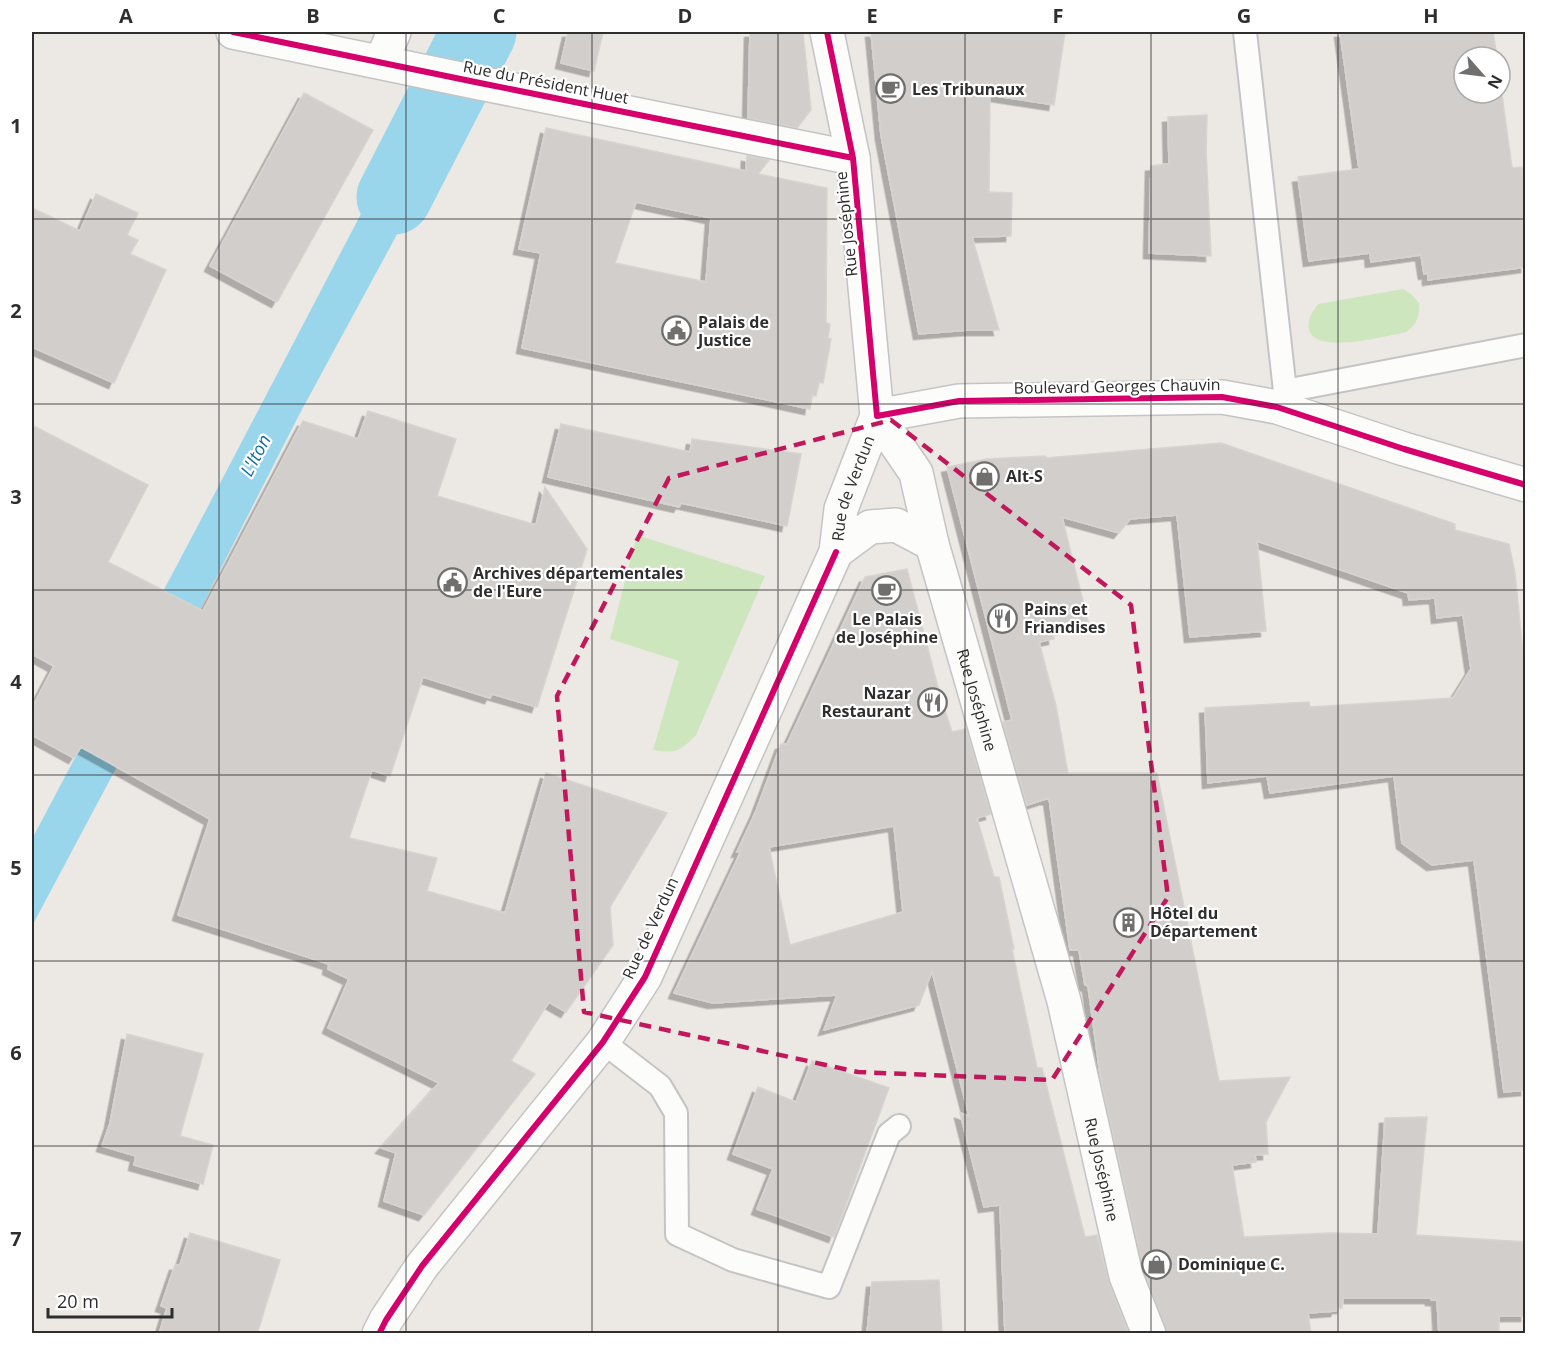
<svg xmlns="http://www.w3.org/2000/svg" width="1557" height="1365" font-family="'Open Sans',sans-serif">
<defs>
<filter id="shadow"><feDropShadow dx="-5.5" dy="5.5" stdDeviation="0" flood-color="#0004"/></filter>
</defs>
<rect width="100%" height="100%" fill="#ece8e4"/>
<!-- green -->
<path fill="#cee6be" d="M1403,289L1411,294L1419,303C1419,316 1418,324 1406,332C1386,336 1316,355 1309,330C1307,320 1312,312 1318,304Z
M637,535L765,576L696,735C681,751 675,754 653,750L679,661L610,639Z"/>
<!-- water -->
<path fill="#99d6ec" d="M457,32H502L490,55L450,46Z
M420,101L464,111L299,415L185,639L32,926V839L204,514Z"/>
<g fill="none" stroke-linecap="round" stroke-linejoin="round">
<!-- river -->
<path stroke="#99d6ec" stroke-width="75" d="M394,197L479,32"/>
</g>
<!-- building -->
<path fill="#d1cecb" stroke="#d7d4d0" stroke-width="1.5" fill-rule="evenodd" filter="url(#shadow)" d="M568,32H603L594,71L561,63Z
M750,32H803L811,110L797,128L748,118Z
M871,32H1065L1054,105L990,95L989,192L1012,193L1011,236L972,237L999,330H969L919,334L881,135Z
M1340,32H1493L1497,57H1464V93H1500V80L1512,168L1522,167L1526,194V267L1428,280V273L1424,274L1421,255L1371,262L1370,253L1309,261L1298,177L1359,169Z
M304,93L373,130L277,302L210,266Z
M1207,115L1206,150L1211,256L1149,253L1151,166L1169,164L1168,117Z
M546,128L746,171L747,156L769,160L758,174L827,188L826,323L830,324L828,338L831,339L823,383L819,382L816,396L812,395L810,409L522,348L541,253L519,249ZM636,202L711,218L706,282L615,263Z
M96,194L138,213L127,235L138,240L130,254L166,270L114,383L32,347V208L80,231Z
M368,411L456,439L437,496L536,525L545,487L587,549L537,707L492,694L490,698L423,677L390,776L372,770L349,838L437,858L427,891L505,913L546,773L667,813L610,907L613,945L566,1012L549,1002L511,1061L535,1074L424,1215L384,1201L396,1153L381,1148L439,1083L328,1028L349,979L328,969L329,964L178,915L210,819L81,747L74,758L32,735V708L54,666L32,654V425L148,485L108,562L203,611L303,421L358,439Z
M561,424L690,452L692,439L801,454L787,526L681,503L679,507L548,477Z
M1221,443L1455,524V530L1509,544L1515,573L1526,682V1090L1504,1092L1474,860L1432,865L1402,843L1394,776L1270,793L1267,776L1208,783L1205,708L1309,702L1310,707L1453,698L1471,669L1463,615L1437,618L1435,598L1409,600L1408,593L1257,541L1266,631L1190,637L1177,515L1130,519L1119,533L1062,517L1089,625L1053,630L1054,639L1039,642L1056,706L1068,773H1157L1219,1081L1290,1077L1266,1122L1268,1154L1255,1155L1256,1162L1232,1165L1244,1237L1330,1233L1378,1234L1385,1118L1427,1117L1416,1235L1526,1242V1316H1499V1334H1439L1437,1300H1431V1298H1343L1342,1308H1337L1336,1311L1308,1313L1311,1334H1167L1144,1270L1101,1081L1088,986L1085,985L1079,950H1070L1049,798L1027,805L1003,722L1012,720L947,467L987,459L1045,456L1046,458Z
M907,569L940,695L952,732L966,729L991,814L977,818L994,877H999L1014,949H1012L1037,1068H1042L1085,1237L1097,1235L1109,1283L1129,1334H1005L1000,1205L984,1207L960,1113L969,1116L932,971L919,1005L824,1030L837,995L713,1003L674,993L741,851L737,852L756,811L781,744H787L865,577ZM894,826L903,912L790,945L769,847Z
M127,1034L203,1054L180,1136L213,1145L203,1184L134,1165L136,1156L102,1146L110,1123Z
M812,1061L889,1088L834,1237L757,1209L773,1169L733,1154L758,1087L796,1102Z
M190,1233L280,1260L257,1334H159L167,1308L161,1306L175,1265H180Z
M939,1280L942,1334H867L872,1282Z"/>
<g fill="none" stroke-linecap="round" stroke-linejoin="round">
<defs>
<path id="lane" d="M1245,32L1285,391
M1279,403L1285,391L1526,345
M603,1042L660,1086L676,1113L677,1234L733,1260L829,1287L889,1134L899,1126"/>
<path id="street" d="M233,32L480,83L853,158
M381,62L394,32
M877,416L959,401L1222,397L1277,407L1404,449L1526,485"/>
<g id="secondary">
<path id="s1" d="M827,32L853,158L877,416L916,473L932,544L1064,1001L1126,1276L1149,1334"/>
<path d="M836,552L870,527L896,525L932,544"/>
<path id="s2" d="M379,1334L386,1320L422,1266L603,1042L645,977L836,552L841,509L877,416"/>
</g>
</defs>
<!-- lane casing -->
<use href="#lane" stroke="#c5c4c5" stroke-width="26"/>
<!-- street casing -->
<use href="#street" stroke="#c5c4c5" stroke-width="36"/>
<!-- secondary casing -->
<use href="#secondary" stroke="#c5c4c5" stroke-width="36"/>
<!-- lane -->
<use href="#lane" stroke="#fcfcfb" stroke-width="22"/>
<!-- street -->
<use href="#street" stroke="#fcfcfb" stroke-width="33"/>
<!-- secondary -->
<use href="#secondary" stroke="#fcfcfb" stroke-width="33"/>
<defs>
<path id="cycleway" d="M233,32L480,83L853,158
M827,32L853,158L877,416L959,401L1222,397L1277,407L1404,449L1526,485
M379,1334L386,1320L422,1266L603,1042L645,977L836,552"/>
</defs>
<!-- cycleway casing -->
<use href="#cycleway" stroke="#fff" stroke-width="10"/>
<!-- cycleway -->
<use href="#cycleway" stroke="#d6006c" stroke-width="6"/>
</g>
<!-- marked area -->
<path fill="none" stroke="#c2185b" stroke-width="4.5" stroke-dasharray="12 8" stroke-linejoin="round" d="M891,420L1131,605L1168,897L1052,1080L858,1072L584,1012L557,696L669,478Z"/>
<!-- grid -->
<path fill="none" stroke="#2e2e2e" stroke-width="1.5" stroke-opacity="0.55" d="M219,32V1334M406,32V1334M592,32V1334M778,32V1334M965,32V1334M1151,32V1334M1338,32V1334M32,219H1526M32,404H1526M32,590H1526M32,775H1526M32,961H1526M32,1146H1526"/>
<!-- icons -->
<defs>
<symbol id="cafe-ring" viewBox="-11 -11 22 22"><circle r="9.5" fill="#fff" stroke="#706f6e" stroke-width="1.5"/><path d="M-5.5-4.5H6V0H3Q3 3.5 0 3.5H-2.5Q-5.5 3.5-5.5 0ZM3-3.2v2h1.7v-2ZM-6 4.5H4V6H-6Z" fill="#706f6e"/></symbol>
<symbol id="civic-ring" viewBox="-11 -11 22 22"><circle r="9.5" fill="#fff" stroke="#706f6e" stroke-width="1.5"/><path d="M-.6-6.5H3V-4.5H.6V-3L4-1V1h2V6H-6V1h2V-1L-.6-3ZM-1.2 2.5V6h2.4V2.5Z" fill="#706f6e"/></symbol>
<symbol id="shop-ring" viewBox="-11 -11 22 22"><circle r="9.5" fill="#fff" stroke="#706f6e" stroke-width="1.5"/><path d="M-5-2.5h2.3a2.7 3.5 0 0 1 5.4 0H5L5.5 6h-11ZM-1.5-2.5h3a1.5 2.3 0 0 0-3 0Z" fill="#706f6e"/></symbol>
<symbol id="restaurant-ring" viewBox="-11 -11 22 22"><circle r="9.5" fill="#fff" stroke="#706f6e" stroke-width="1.5"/><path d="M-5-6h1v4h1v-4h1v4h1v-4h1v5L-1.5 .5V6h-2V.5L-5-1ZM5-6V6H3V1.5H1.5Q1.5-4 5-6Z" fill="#706f6e"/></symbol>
<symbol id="building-ring" viewBox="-11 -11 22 22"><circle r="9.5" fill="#fff" stroke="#706f6e" stroke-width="1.5"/><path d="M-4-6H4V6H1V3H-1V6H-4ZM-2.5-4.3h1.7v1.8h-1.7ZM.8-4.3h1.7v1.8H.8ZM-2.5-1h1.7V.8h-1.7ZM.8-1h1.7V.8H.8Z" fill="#706f6e"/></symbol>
</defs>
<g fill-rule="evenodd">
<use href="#cafe-ring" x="874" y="72" width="33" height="33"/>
<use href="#civic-ring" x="660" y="314" width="33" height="33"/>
<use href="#shop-ring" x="968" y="460" width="33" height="33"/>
<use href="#civic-ring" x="436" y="566" width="33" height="33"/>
<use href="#cafe-ring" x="870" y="574" width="33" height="33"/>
<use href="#restaurant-ring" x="986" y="602" width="33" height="33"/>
<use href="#restaurant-ring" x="916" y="686" width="33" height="33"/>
<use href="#building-ring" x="1112" y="906" width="33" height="33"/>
<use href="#shop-ring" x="1140" y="1248" width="33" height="33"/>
</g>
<g text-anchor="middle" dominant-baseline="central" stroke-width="4.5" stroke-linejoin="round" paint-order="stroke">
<!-- street labels -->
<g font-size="16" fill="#2e2e2e" stroke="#fff">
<text transform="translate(546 82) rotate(11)">Rue du Président Huet</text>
<text transform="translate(846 224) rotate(-96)">Rue Joséphine</text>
<text transform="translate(1117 386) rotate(-1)">Boulevard Georges Chauvin</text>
<text stroke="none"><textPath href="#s2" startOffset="978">Rue de Verdun</textPath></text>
<text stroke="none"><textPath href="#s1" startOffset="692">Rue Joséphine</textPath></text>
<text transform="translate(650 928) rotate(-65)">Rue de Verdun</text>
<text stroke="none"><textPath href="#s1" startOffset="1178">Rue Joséphine</textPath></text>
</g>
<!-- poi labels -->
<g font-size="16" font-weight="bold" fill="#2e2e2e" stroke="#fff" text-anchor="start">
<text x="912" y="89">Les Tribunaux</text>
<text x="698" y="322">Palais de<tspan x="698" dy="18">Justice</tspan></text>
<text x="1006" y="476">Alt-S</text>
<text x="473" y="573">Archives départementales<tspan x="473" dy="18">de l'Eure</tspan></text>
<text x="1024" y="609">Pains et<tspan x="1024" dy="18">Friandises</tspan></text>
<text x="887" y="619" text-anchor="middle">Le Palais<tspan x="887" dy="18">de Joséphine</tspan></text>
<text x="911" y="693" text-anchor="end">Nazar<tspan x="911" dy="18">Restaurant</tspan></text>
<text x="1150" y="913">Hôtel du<tspan x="1150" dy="18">Département</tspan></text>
<text x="1178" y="1264">Dominique C.</text>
</g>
<!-- water labels -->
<g font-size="18" font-style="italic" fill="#0d6fa3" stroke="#fff">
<text transform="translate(255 455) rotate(-62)">L'Iton</text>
</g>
</g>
<!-- border -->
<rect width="1557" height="1365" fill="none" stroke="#ffffff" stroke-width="66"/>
<!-- north arrow -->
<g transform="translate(1482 75) rotate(118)"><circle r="28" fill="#ffffff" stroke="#ababab" stroke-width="1.5"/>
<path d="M0-4.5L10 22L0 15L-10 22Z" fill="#706f6e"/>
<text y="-9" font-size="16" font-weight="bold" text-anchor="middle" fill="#2e2e2e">N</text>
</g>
<!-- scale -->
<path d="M48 1308v9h124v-9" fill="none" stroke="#2e2e2e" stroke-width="3"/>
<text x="57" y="1308" font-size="18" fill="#2e2e2e" stroke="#ffffff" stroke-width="4.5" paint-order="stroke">20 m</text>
<rect x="33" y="33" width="1491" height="1299" fill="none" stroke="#2e2e2e" stroke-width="2"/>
<g font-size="20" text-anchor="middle" font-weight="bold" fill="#2e2e2e">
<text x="126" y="23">A</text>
<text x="313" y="23">B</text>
<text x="499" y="23">C</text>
<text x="685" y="23">D</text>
<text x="872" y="23">E</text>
<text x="1058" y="23">F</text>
<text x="1244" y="23">G</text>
<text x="1431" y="23">H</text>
<text x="16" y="133">1</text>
<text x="16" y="318">2</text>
<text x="16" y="504">3</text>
<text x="16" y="689">4</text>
<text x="16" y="875">5</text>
<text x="16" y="1060">6</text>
<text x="16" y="1246">7</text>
</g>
</svg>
